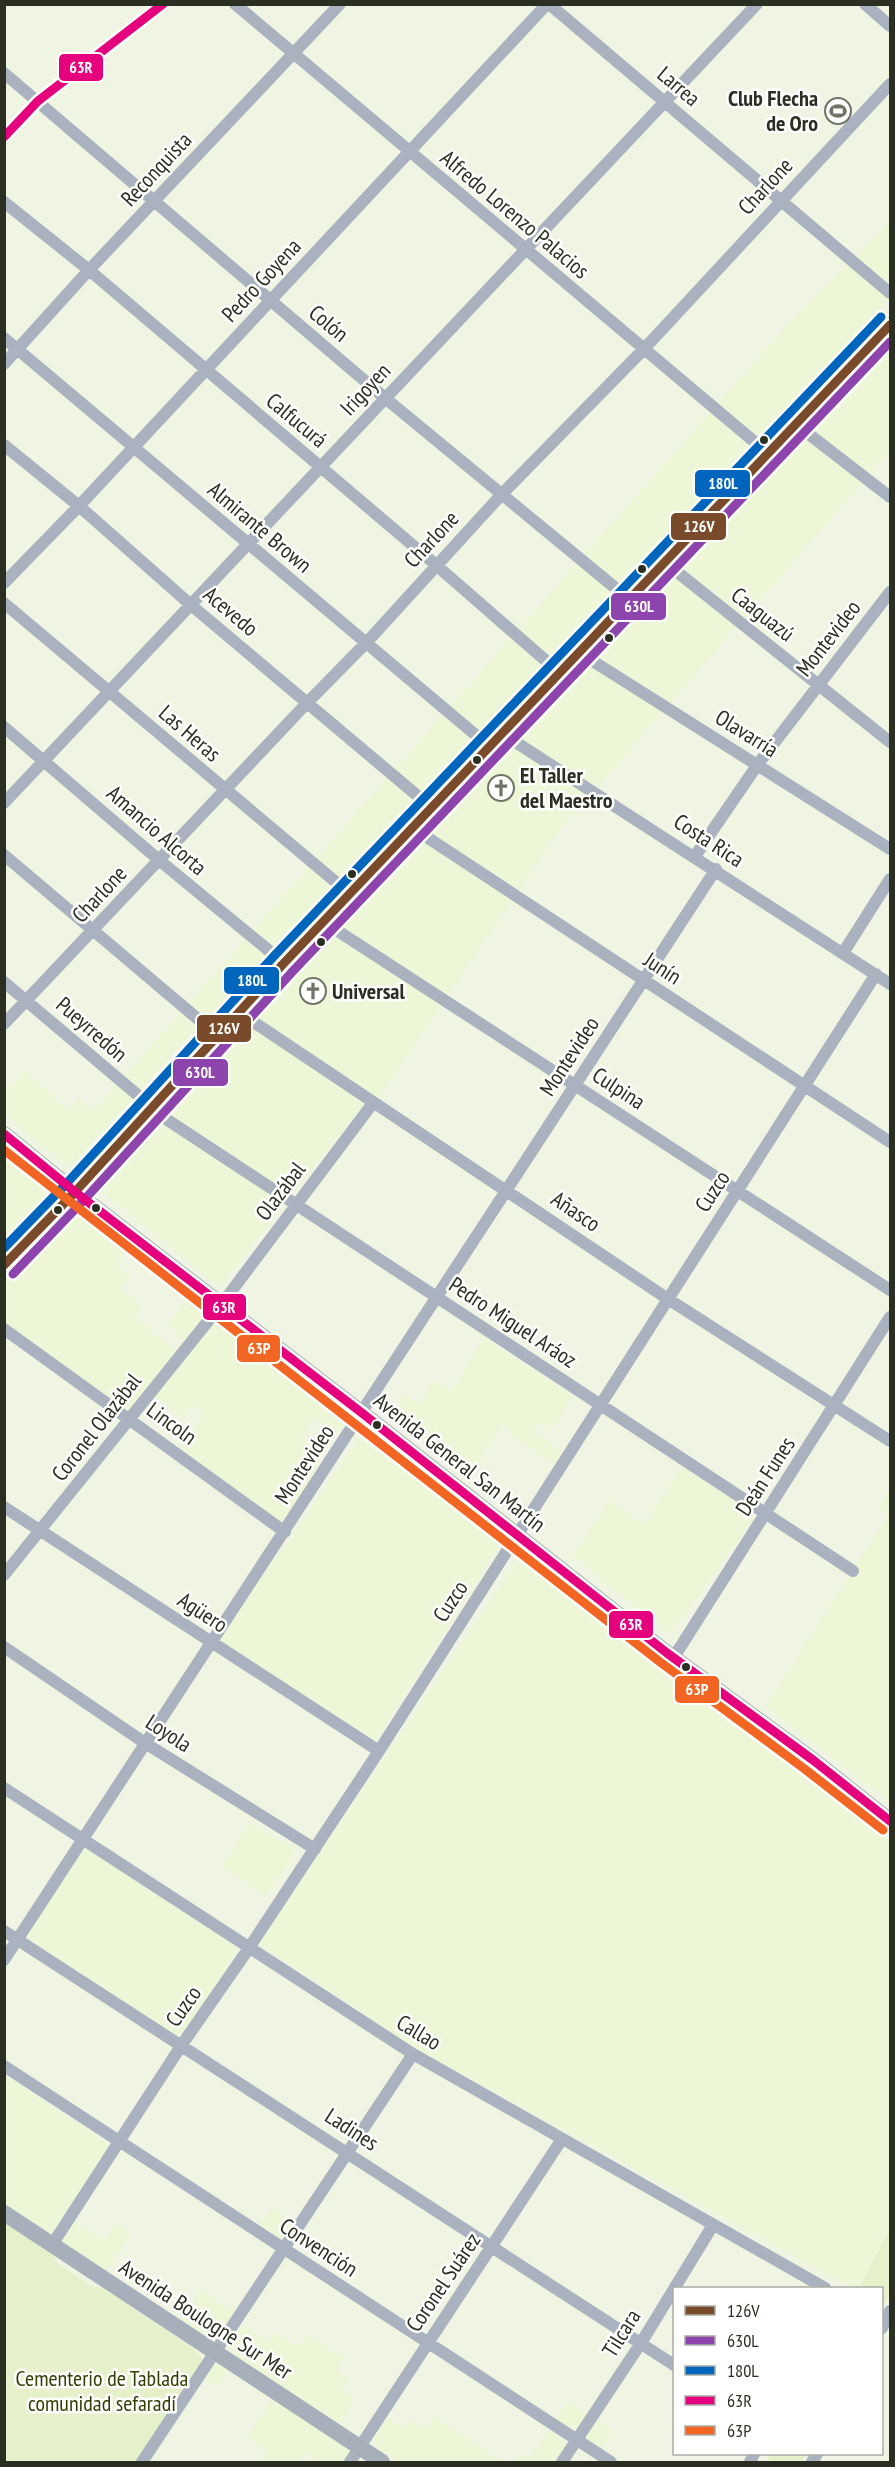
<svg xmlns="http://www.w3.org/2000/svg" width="895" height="2467" font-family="'PT Sans Narrow',sans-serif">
<rect width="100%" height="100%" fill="#f0f5e3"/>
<!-- built -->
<path fill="#edf6d7" d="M890,221V298L468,748L192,1033L73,1165H65L5,1114V1092L25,1071L68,1110L79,1097L94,1110L786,326Z
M890,337V451L556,835L378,1100L370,1095L225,1280L218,1285L214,1282L106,1195L104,1184L433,818Z
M5,1148L46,1184L47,1193L5,1247Z
M78,1208L83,1209L130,1245L116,1265L131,1276L121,1289L143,1306L135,1317L177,1351L130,1409H125L5,1323V1281L72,1210Z
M192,1293L204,1304L208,1311L186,1340L167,1324Z
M223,1320L266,1361L342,1416L343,1426L337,1433L315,1418L302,1439L324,1453L288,1520L282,1523L178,1450L204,1413L192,1405L183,1417L155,1396L215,1321Z
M483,1338L573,1397L553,1429L541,1422L534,1432L564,1452L552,1463L511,1436L513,1431L502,1424L470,1478L389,1415L404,1395L417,1404L433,1380L451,1392Z
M367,1436L498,1537L501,1543L376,1739L369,1740L220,1642V1638L360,1438Z
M682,1466L753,1514L754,1518L675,1628L666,1632L572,1556L608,1501L644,1525Z
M890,1489V1802L765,1706L888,1515L877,1509Z
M522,1558L890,1841V2229L859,2288H853L420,2051L259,1944L516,1562Z
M249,1823L293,1849L294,1855L266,1896L221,1867Z
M85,1850L90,1851L232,1944L234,1948L235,1953L230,1961L188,2031L179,2034L171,2033L34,1944L29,1939L30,1931L79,1853Z
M4,2075L106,2142L109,2146L51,2235L5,2207Z
M271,2208L295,2223L282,2241L259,2227Z
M73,2221L105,2241L116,2224L132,2234L106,2273L64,2244L65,2234Z
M201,2289L238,2314L217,2342H213L179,2321Z
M242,2325L269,2342L275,2332L298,2346L306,2334L345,2358L337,2371L350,2380L342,2392L355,2399L340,2423L231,2354L230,2344Z
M220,2364L229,2370L218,2387L203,2377L212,2365Z
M272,2398L351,2450L347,2462H320L304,2453L298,2462H260L267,2450L247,2437Z
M567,2402L589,2416L577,2430H572L555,2421Z
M434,2417L504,2462H397L378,2448L375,2437L388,2418L405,2429L411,2419L426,2429Z
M597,2419L613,2429L600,2450L588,2439L587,2433Z
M548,2430L565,2441L567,2447L558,2462H515L520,2454L529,2459Z"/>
<!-- green -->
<path fill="#e6f0cb" d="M4,2223L52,2254L56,2262L91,2286L102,2288L193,2348L201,2357V2366L137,2462H5Z
M890,2229V2293L882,2309V2288H859Z
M771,2454H806L802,2462H766Z"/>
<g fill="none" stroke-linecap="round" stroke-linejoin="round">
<!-- street -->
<path stroke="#a9b2be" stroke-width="12" d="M235,4L769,454
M549,4L890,293
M865,4L890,26
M4,73L385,398L630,600
M4,138L38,101L164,4
M4,202L89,270L436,565L560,673
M4,338L490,747
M4,364L89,270L340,4
M797,425L890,497
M4,445L79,506L191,605L432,808
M666,563L890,742
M4,583L79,506L547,4
M4,603L350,894
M580,653L890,849
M4,727L159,860L284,963
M503,734L890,984
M4,803L757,4
M415,826L422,834L890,1142
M4,855L218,1036
M695,856L758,764L890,592
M324,922L890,1290
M843,953L890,879
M4,982L166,1119L853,1571
M240,1013L668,1299L890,1441
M4,1024L307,703L366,643L502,494L643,350L890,84
M4,1329L285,1532
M4,1507L379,1751
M4,1575L221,1305L373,1103
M4,1647L145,1743L315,1849
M674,1657L890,1317
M4,1788L413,2054L825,2288
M4,1931L674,2365
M4,1960L716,869
M4,2066L611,2462
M52,2245L181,2046L249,1948L379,1751L876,974
M882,2328L890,2311
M142,2462L413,2054
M350,2462L562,2139
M562,2462L641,2343L713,2225
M750,2462L754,2454
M812,2462L817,2454"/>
<!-- secondary -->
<path stroke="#a7b0ba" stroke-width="16" d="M4,1134L75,1192L362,1413L667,1653L813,1760L890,1821
M4,1266L75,1192L284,963L890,325
M4,2213L382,2462"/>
<defs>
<path id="bus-1" d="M4,1265L75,1192L284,963L890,325"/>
<path id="bus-2" d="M13,1274L84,1200L293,971L890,342"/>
<path id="bus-3" d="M4,1248L66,1184L275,955L881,317"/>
<path id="bus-4" d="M4,137L38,101L163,4
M4,1134L75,1192L362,1413L667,1653L813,1760L890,1821"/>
<path id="bus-5" d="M4,1150L660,1662L806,1770L883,1830"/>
</defs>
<!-- bus-1 casing -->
<use href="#bus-1" stroke="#fff" stroke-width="14"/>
<!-- bus-2 casing -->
<use href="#bus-2" stroke="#fff" stroke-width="14"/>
<!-- bus-3 casing -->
<use href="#bus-3" stroke="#fff" stroke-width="14"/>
<!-- bus-4 casing -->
<use href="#bus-4" stroke="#fff" stroke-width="14"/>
<!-- bus-5 casing -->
<use href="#bus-5" stroke="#fff" stroke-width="14"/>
<!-- bus-1 -->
<use href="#bus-1" stroke="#7a4b2a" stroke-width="9"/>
<!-- bus-2 -->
<use href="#bus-2" stroke="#8e44ad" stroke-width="9"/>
<!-- bus-3 -->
<use href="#bus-3" stroke="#0065bd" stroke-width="9"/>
<!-- bus-4 -->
<use href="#bus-4" stroke="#e5007d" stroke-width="9"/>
<!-- bus-5 -->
<use href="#bus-5" stroke="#f26522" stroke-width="9"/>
</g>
<!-- icons -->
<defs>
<symbol id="stadium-ring" viewBox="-11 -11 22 22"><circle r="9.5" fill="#fff" stroke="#707466" stroke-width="1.5"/><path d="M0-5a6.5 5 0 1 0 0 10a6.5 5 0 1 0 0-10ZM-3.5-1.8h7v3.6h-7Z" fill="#707466"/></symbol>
<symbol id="church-ring" viewBox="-11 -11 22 22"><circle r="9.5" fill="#fff" stroke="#707466" stroke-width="1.5"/><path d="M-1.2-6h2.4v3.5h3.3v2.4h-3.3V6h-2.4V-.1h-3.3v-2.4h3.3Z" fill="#707466"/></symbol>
</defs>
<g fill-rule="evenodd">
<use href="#stadium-ring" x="823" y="96" width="30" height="30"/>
<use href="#church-ring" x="486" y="773" width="30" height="30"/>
<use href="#church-ring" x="298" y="976" width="30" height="30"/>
</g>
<!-- markers -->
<g fill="#2b2f22" stroke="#fff" stroke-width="2">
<circle cx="764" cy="440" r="5"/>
<circle cx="642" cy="569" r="5"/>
<circle cx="609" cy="638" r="5"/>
<circle cx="477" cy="760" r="5"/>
<circle cx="352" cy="874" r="5"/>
<circle cx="321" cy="942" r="5"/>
<circle cx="96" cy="1208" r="5"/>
<circle cx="58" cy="1210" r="5"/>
<circle cx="377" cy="1425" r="5"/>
<circle cx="686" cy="1667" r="5"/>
</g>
<g text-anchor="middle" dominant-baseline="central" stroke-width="5" stroke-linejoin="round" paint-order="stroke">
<!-- street labels -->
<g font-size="22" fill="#2b2f22" stroke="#fff">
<text transform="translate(679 86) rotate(40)">Larrea</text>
<text transform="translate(156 169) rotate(-47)">Reconquista</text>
<text transform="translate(765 186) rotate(-47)">Charlone</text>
<text transform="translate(515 214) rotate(40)">Alfredo Lorenzo Palacios</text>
<text transform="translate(261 280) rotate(-47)">Pedro Goyena</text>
<text transform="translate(329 323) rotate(40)">Colón</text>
<text transform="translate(365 389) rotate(-47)">Irigoyen</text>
<text transform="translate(297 420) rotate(40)">Calfucurá</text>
<text transform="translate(260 527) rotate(40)">Almirante Brown</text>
<text transform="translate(431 539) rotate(-47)">Charlone</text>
<text transform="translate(231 611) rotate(40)">Acevedo</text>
<text transform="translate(763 614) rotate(38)">Caaguazú</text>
<text transform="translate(828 638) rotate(-52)">Montevideo</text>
<text transform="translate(190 733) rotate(41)">Las Heras</text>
<text transform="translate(747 733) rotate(32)">Olavarría</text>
<text transform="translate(157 830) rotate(41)">Amancio Alcorta</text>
<text transform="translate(709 840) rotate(33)">Costa Rica</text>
<text transform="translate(99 894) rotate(-47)">Charlone</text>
<text transform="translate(663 968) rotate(33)">Junín</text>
<text transform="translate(92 1029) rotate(41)">Pueyrredón</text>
<text transform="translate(569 1056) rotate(-57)">Montevideo</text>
<text transform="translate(619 1088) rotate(33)">Culpina</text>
<text transform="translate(280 1191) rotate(-53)">Olazábal</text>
<text transform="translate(712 1191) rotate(-57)">Cuzco</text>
<text transform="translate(576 1211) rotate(34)">Añasco</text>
<text transform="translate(513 1322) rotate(33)">Pedro Miguel Aráoz</text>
<text transform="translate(172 1423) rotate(36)">Lincoln</text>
<text transform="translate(96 1427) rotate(-52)">Coronel Olazábal</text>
<text transform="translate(460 1462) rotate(38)">Avenida General San Martín</text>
<text transform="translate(304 1464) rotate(-57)">Montevideo</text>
<text transform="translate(765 1476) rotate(-57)">Deán Funes</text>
<text transform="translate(450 1601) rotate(-57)">Cuzco</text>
<text transform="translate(203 1612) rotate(33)">Agüero</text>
<text transform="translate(169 1733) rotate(33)">Loyola</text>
<text transform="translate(183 2006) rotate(-55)">Cuzco</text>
<text transform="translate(419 2032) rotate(31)">Callao</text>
<text transform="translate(352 2129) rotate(33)">Ladines</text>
<text transform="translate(319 2247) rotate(33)">Convención</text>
<text transform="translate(443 2282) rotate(-56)">Coronel Suárez</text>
<text transform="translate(206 2319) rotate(33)">Avenida Boulogne Sur Mer</text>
<text transform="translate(621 2333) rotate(-58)">Tilcara</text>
</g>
<!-- poi labels -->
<g font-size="22" font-weight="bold" fill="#2b2f22" stroke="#fff" text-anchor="start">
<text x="818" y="98" text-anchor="end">Club Flecha<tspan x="818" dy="25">de Oro</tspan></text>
<text x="520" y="775">El Taller<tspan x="520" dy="25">del Maestro</tspan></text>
<text x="332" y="991">Universal</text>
</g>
<!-- park labels -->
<g font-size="22" fill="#333f00" stroke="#fff">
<text x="102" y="2378">Cementerio de Tablada<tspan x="102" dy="25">comunidad sefaradí</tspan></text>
</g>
</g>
<g stroke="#fff" stroke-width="2">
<rect x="58" y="53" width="46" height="29" rx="6" fill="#e5007d"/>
<rect x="694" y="469" width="57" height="29" rx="6" fill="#0065bd"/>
<rect x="670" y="512" width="57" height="29" rx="6" fill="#7a4b2a"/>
<rect x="610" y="592" width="57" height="29" rx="6" fill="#8e44ad"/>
<rect x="223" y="966" width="57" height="29" rx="6" fill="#0065bd"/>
<rect x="196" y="1014" width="56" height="29" rx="6" fill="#7a4b2a"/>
<rect x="172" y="1058" width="57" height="29" rx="6" fill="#8e44ad"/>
<rect x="202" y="1293" width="45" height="28" rx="6" fill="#e5007d"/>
<rect x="236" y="1334" width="45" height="29" rx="6" fill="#f26522"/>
<rect x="608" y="1610" width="46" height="29" rx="6" fill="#e5007d"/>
<rect x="674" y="1675" width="46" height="29" rx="6" fill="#f26522"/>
</g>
<g font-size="16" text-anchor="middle" font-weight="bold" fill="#fff">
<text x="81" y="73">63R</text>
<text x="723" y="489">180L</text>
<text x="699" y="532">126V</text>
<text x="639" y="612">630L</text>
<text x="252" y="986">180L</text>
<text x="224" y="1034">126V</text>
<text x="200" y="1078">630L</text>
<text x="224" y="1313">63R</text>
<text x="259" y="1354">63P</text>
<text x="631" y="1630">63R</text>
<text x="697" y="1695">63P</text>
</g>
<!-- border -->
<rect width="895" height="2467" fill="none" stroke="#2b2f22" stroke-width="12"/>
<!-- legend -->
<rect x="673" y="2287" width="210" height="168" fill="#ffffff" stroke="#aaaca7" stroke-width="1.5"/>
<rect x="685" y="2306" width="30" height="9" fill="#7a4b2a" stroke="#aaaca7" stroke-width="1.5"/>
<text x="727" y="2317" font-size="18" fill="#2b2f22">126V</text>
<rect x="685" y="2336" width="30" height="9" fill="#8e44ad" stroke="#aaaca7" stroke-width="1.5"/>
<text x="727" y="2347" font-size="18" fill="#2b2f22">630L</text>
<rect x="685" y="2366" width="30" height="9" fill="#0065bd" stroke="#aaaca7" stroke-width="1.5"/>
<text x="727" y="2377" font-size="18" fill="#2b2f22">180L</text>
<rect x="685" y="2396" width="30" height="9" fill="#e5007d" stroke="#aaaca7" stroke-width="1.5"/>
<text x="727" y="2407" font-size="18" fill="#2b2f22">63R</text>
<rect x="685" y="2426" width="30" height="9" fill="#f26522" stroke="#aaaca7" stroke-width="1.5"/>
<text x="727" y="2437" font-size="18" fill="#2b2f22">63P</text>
</svg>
